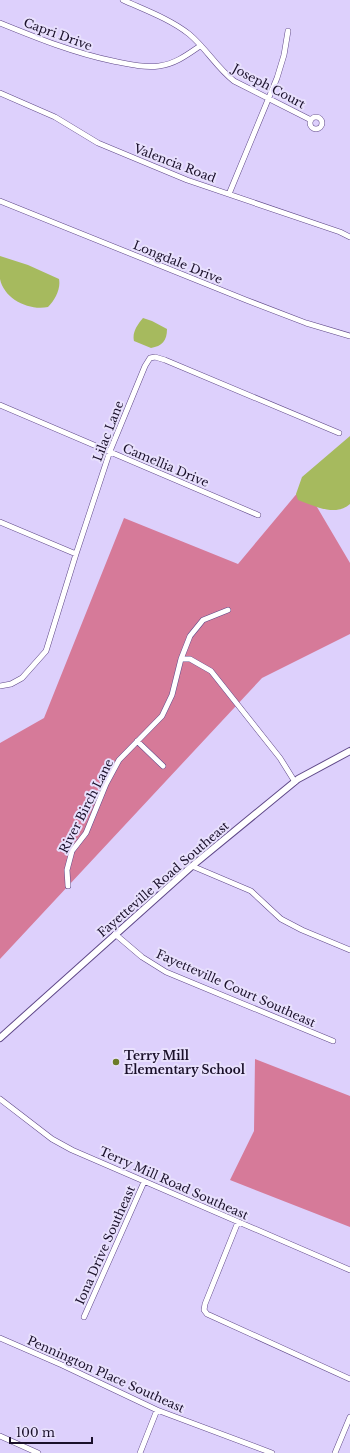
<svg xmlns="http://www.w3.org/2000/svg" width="350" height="1453" font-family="'Libre Baskerville',serif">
<rect width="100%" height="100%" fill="#ddd0fc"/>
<!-- forest -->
<path fill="#d67a99" d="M304,485L350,563V634L262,678L0,959V743L44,718L124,518L238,564Z
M255,1059L350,1096V1227L230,1180L254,1131Z"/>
<!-- water -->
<path fill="#a6ba5e" d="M0,256L28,265L59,279C61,289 55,300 48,307C29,311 4,299 0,279C0,272 0,263 0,256Z
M143,318L152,321L167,329C167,341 162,346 151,348L134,341C132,333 137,325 143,318Z
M350,436V504C336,517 314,506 298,500L296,494L302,477Z"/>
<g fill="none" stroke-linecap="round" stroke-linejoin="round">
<defs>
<path id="minor" d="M123,0C145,10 170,19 189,34C206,48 217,68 234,81L311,120
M0,23C37,38 74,53 113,61C128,64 144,68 159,66C175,64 187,55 200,46
M0,93L55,117L98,143L187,180L340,232L350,237
M310 123a6 6 0 1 1 12 0a6 6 0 1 1-12 0Z
M229,194L277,78L284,55L288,31
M0,201L246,300L306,323L350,336
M0,405L258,515
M0,522L76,554
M181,659H190L211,671L280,758L295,782
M0,686L11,684L22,678L46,651L76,554L110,451L145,366L150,358L155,357L165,360L339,433
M137,741L163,766
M192,866L251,891L281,919L302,930L350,950
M68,886L67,870L72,851L86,833L106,784L119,760L162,716L172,695L181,659L190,636L203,620L228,610
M115,934L142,957L166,972L333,1041
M0,1099L52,1139L72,1150L350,1270
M238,1222L205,1304L204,1310L207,1314L350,1379
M84,1317L144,1182
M0,1338L62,1365L157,1410L272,1453
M0,1436L38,1453
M140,1453L157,1410
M335,1453L350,1417"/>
<path id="tertiary" d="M0,1038L192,866L298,779L350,751"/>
</defs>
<!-- minor casing -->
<use href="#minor" stroke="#5f4888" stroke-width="6"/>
<!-- tertiary casing -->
<use href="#tertiary" stroke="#5f4888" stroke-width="8"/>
<!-- minor -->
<use href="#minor" stroke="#fff" stroke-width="5"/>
<!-- tertiary -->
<use href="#tertiary" stroke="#fff" stroke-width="6"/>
</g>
<!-- markers -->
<circle fill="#6c7b29" stroke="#e8e0fd" stroke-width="1.5" cx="116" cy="1062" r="4"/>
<g text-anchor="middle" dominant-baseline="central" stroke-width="4" stroke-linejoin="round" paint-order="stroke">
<!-- street labels -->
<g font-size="12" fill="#1a102a" stroke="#e8e0fd">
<text transform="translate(58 34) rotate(20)">Capri Drive</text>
<text transform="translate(269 86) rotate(28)">Joseph Court</text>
<text transform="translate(175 163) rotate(21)">Valencia Road</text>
<text transform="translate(178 262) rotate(22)">Longdale Drive</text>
<text transform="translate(108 431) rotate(-69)">Lilac Lane</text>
<text transform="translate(166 465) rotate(23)">Camellia Drive</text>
<text transform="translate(86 806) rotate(-63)">River Birch Lane</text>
<text transform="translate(163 879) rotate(-41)">Fayetteville Road Southeast</text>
<text transform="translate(236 988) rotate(24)">Fayetteville Court Southeast</text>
<text transform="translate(174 1183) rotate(24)">Terry Mill Road Southeast</text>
<text transform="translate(105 1245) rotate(-66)">Iona Drive Southeast</text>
<text transform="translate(106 1374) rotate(24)">Pennington Place Southeast</text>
</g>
<!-- poi labels -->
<g font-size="12" font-weight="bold" fill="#1a102a" stroke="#e8e0fd" text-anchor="start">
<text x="124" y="1055">Terry Mill<tspan x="124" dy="14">Elementary School</tspan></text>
</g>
</g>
<!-- scale -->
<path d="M10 1437v6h82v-6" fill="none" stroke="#1a102a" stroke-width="2"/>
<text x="16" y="1437" font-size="12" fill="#1a102a" stroke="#e8e0fd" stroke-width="3" paint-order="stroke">100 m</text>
</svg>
